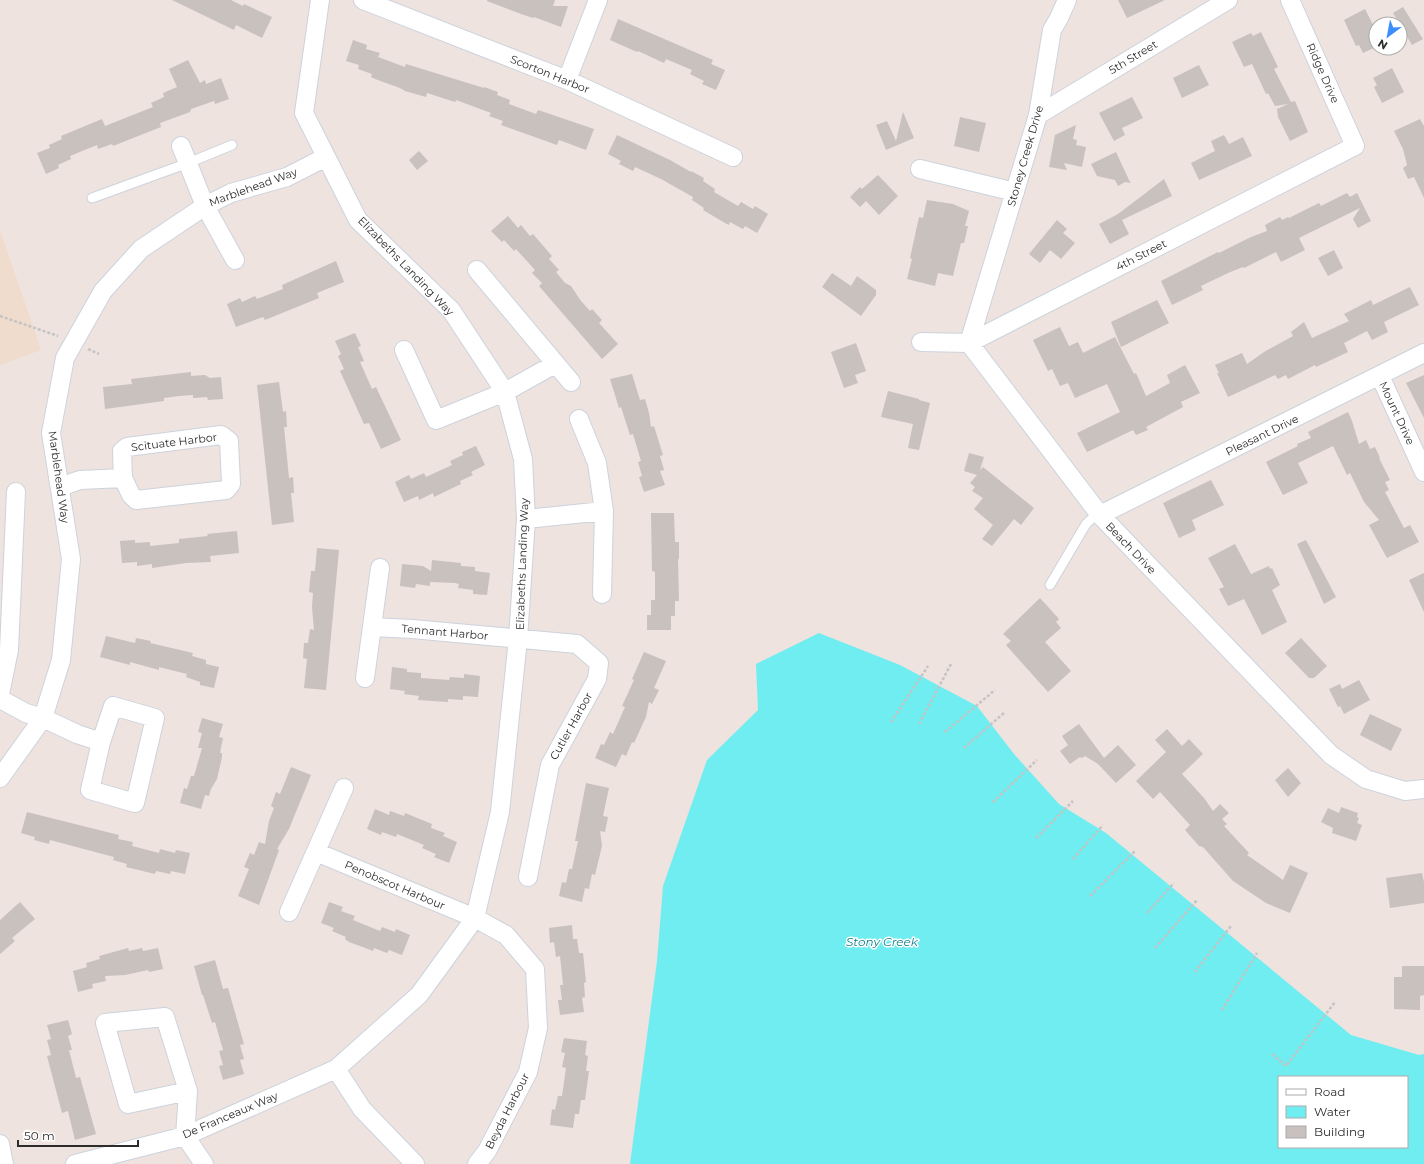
<svg xmlns="http://www.w3.org/2000/svg" width="1424" height="1164" font-family="Montserrat,sans-serif">
<rect width="100%" height="100%" fill="#eee3de"/>
<!-- education -->
<path fill="#efdccd" d="M0,230L41,350L0,365Z"/>
<!-- water -->
<path fill="#70edf0" fill-rule="evenodd" d="M819,633L900,665L977,706L1014,754L1059,804L1106,833L1351,1035L1419,1055L1424,1054V1164H630L657,961L663,886L707,760L758,710L756,664ZM1279,1077H1407V1147H1279Z"/>
<!-- building -->
<path fill="#c9c1bd" d="M172,0H231L243,6L244,4L272,17L262,38L236,25L234,30Z
M487,0H555L553,6H568L561,27L534,17L533,18L521,14L487,1Z
M1118,0H1165L1127,18Z
M1403,7L1423,39L1412,45L1393,13Z
M1365,9L1376,31V47L1363,53L1359,45L1356,46L1344,20Z
M618,19L713,60L711,64L725,70L716,90L702,84L704,81L690,74L692,70L666,59L664,63L638,51L637,52L610,40Z
M1261,32L1278,67L1274,69L1291,102L1295,101L1308,132L1290,141L1278,117L1277,109L1288,104L1275,106L1268,93L1266,94L1252,64L1244,67L1232,42L1251,33L1253,36Z
M353,40L367,45L366,49L380,53L378,57L405,67L406,64L484,88V87L498,92L497,95L510,100L509,104L536,114L538,110L594,129L586,150L559,140L557,145L501,125L503,121L489,116L491,113L456,100L455,102L427,93L426,97L405,91L400,88L375,79L371,77L372,74L358,69L359,65L346,61Z
M188,60L200,83L205,80L206,84L221,78L229,99L215,104L214,101L191,109L190,112L160,123L161,127L113,146L112,144L98,149L97,145L70,156L71,159L58,165L59,168L46,174L37,153L50,148L49,145L62,139L61,136L102,119L105,126L153,107L151,103L164,97L163,93L177,87L169,69Z
M1199,65L1209,85L1182,98L1173,78Z
M1392,68L1404,92L1382,103L1374,87L1377,85L1373,78Z
M1132,97L1143,118L1122,128L1125,135L1114,141L1099,113Z
M903,112L914,138L886,150L876,125L887,121L896,141Z
M960,117L986,123L979,152L954,146Z
M1420,119L1424,126V198L1414,177L1408,179L1403,168L1407,165L1403,149L1394,131Z
M1076,125L1073,139L1077,140L1076,145L1086,147L1082,167L1064,163L1067,170L1049,167L1055,135Z
M617,135L670,160L691,172V171L704,178L703,181L715,189L714,192L738,206L741,202L753,209L755,206L768,214L757,233L745,226L743,229L730,222L729,225L725,223L703,210L704,208L692,200L693,197L661,179L635,167L633,171L619,164L621,161L608,154Z
M1224,135L1229,144L1243,137L1252,156L1199,180L1191,163L1215,151L1211,141Z
M419,151L428,161L417,170L409,160Z
M1116,152L1129,180L1131,183L1125,182L1118,186L1115,180L1097,176L1091,164Z
M878,175L898,196L879,215L866,201L860,207L850,197L860,187L862,189Z
M1164,179L1172,196L1122,220L1129,234L1110,244L1099,224L1118,214Z
M1347,193L1350,197L1357,193L1371,221L1358,228L1353,219L1360,208L1299,238L1305,250L1281,262L1276,252L1244,268L1243,267L1228,273L1201,286L1203,290L1172,305L1161,281L1218,252L1219,253L1251,237L1267,231L1265,225L1280,217L1282,220L1288,217L1289,218L1319,203L1321,206Z
M927,200L953,204L969,211L965,226H968L964,243H961L953,276L938,273L935,286L907,279L912,259L910,258L919,217L923,218Z
M508,216L518,228L521,225L530,236L533,234L552,256L549,259L559,270L556,272L565,283L571,286L581,301L590,311L592,309L602,320L599,323L618,344L602,359L539,286L542,283L532,273L535,270L516,249L514,251L504,240L502,242L491,231Z
M1057,220L1067,229L1063,233L1075,243L1061,259L1050,250L1040,263L1029,254Z
M1334,250L1343,268L1328,276L1318,258Z
M336,261L344,282L317,293L319,298L265,320L263,317L236,327L227,304L240,298L242,302L255,296L257,299L283,289L282,285Z
M832,273L851,286L857,276L876,290V295L861,316L822,287Z
M1410,287L1419,305L1384,322L1388,332L1372,340L1367,331L1344,343L1348,352L1316,367L1315,365L1288,379L1286,375L1278,379L1275,375L1228,397L1217,373H1219L1215,365L1242,353L1247,364L1264,352L1293,336L1291,332L1304,322L1312,338L1349,321L1344,314L1371,300L1373,305Z
M1157,300L1169,323L1121,347L1111,322Z
M1060,327L1069,346L1078,342L1083,353L1115,337L1134,374L1136,373L1146,396L1170,383L1167,375L1185,365L1200,393L1181,402L1183,407L1146,427L1148,430L1136,435L1133,430L1087,452L1077,433L1120,412L1107,384L1075,398L1068,383L1060,386L1052,369L1048,371L1033,340Z
M355,333L361,346L358,347L364,361L360,362L372,389L376,387L401,440L381,449L369,423L364,424L340,371L344,369L338,356L341,354L335,341Z
M856,343L866,371L855,375L858,383L844,388L831,352Z
M191,372V376L205,375L210,378L221,377L223,399L208,400L207,397L193,398V395L179,396L164,398V401L105,409L103,387L132,384L131,379Z
M632,374L640,400L645,399L649,413L651,427L654,426L663,455L660,456L664,470L660,471L665,485L644,492L639,477L642,476L638,462L641,461L633,434L630,435L621,407L619,408L610,379Z
M1424,375V418L1406,383Z
M279,382L283,412L286,411L287,427H284L289,478L293,477L294,493H291L294,522L272,525L257,385Z
M888,391L919,399V400L930,403L919,450L908,448L913,424L881,417Z
M1348,412L1352,421L1359,444L1366,440L1370,449L1375,447L1380,458H1379L1390,480L1385,482L1389,490L1385,492L1404,528L1410,525L1419,542L1387,558L1369,525L1379,520L1364,502L1350,473L1347,475L1333,446L1298,463L1308,483L1283,495L1266,462L1298,446L1297,444L1311,438L1308,432Z
M476,446L485,465L471,472L473,475L460,481L461,484L434,497L433,493L419,500L418,496L404,502L395,482L409,475L411,479L424,473L426,477L452,465L450,461L463,455L462,452Z
M969,453L984,457L980,470L983,467L1034,508L1021,525L1014,519L992,546L982,539L993,525L974,509L983,498L972,491L975,487L970,483L977,475L964,471Z
M1211,480L1224,505L1192,520L1196,530L1179,538L1163,503Z
M651,513H674L675,542H679V558L678,560L679,601H675V616H671V630H647V615H651V600H655V572L652,571Z
M237,531L239,553L210,556L211,562L186,563L152,568V564L137,566V562L122,563L120,541L135,540V543L150,542V546L179,543V539L208,536L207,534Z
M1306,540L1336,597L1324,604L1297,544Z
M1235,544L1251,574L1269,566L1270,569L1272,568L1280,585L1272,590L1287,622L1262,635L1244,599L1228,606L1219,589L1224,587L1208,558Z
M317,548L339,550L326,690L304,688L307,659L303,658L304,643H308L310,629L314,630L312,607L313,593L309,592L311,571H315Z
M432,560L461,563V566L475,567V571L490,573L487,595L473,594V590L458,588L459,584L455,583L430,582V586L416,584L415,588L400,586L402,564L423,566L431,571Z
M1424,573V612L1409,580Z
M1040,598L1059,619L1056,622L1061,628L1045,642L1071,671L1048,692L1006,645L1011,641L1003,634Z
M106,636L135,643L136,638L151,641L150,643L193,653L192,656L206,660V664L219,667L214,688L200,685V682L186,677L187,674L159,667V670L130,662V665L100,657Z
M1301,638L1327,666L1314,678H1309L1285,653Z
M644,652L666,661L654,688L659,690L652,704L649,702L646,717L634,743L632,742L626,756L622,754L616,767L595,758L601,744L604,745L610,732L613,734L625,707L622,706L634,680L632,679Z
M392,667L407,669V672L421,673V678L449,680L450,677L464,678V674L480,676L478,697L463,696V700L448,699V702L418,700L419,696L404,694L405,691L390,689Z
M1359,680L1370,700L1344,714L1340,706L1338,707L1329,689L1340,684L1342,689Z
M1370,714L1402,729L1391,751L1360,735Z
M202,718L223,724L219,737L223,738L220,753H222V757L217,779L211,789L209,796L205,795L201,809L180,803L184,788L187,789L191,776H194L202,748H198L202,733L198,732Z
M1079,724L1104,758L1118,745L1136,765L1116,783L1098,764L1085,756L1082,758L1080,757L1070,764L1060,751L1068,745L1062,736Z
M1167,729L1182,746L1189,739L1203,754L1182,774L1204,798L1213,811L1220,804L1229,813L1222,819L1227,824L1224,826L1249,853L1247,855L1283,880L1290,865L1308,873L1290,913L1266,903L1233,881L1203,847L1199,846L1185,830L1190,825L1160,792L1153,799L1136,781L1166,752L1155,740Z
M291,767L311,775L289,829L277,849L279,850L259,905L238,896L249,869L244,867L250,853L254,855L259,842L265,844L269,821L274,808L271,806L276,792L280,794Z
M1288,768L1301,783L1288,797L1275,780Z
M586,783L609,788L603,816L608,817L605,832L600,831L602,846L595,875L592,874L589,889L585,888L582,902L559,896L562,882L566,883L569,869H572L578,841H575Z
M1341,807L1358,813L1357,817L1359,818L1357,823L1362,825L1356,841L1332,833L1333,828L1321,822L1328,808L1339,813Z
M375,809L389,815L390,811L404,816L405,813L432,824L431,828L445,833L443,836L457,842L449,863L434,857L436,854L422,848L424,845L397,834L396,837L382,832L381,835L367,829Z
M27,812L119,835L118,839L133,842L132,846L159,853L160,849L175,853L176,850L190,853L185,874L171,871L170,874L156,871L155,874L126,867L127,864L113,860L114,857L50,840L49,844L34,840L35,837L21,833Z
M1422,873L1424,882V903L1390,908L1386,878Z
M20,902L35,919L12,938L15,941L0,954V920Z
M329,902L343,907L341,911L355,916L353,920L380,931L382,927L395,932L396,929L410,935L402,955L389,950L387,953L374,948L373,951L368,949L349,942L345,939L346,937L332,931L334,928L321,923Z
M572,925L573,939H577L579,953H583L586,982L584,983L585,997L582,998L584,1012L560,1015L558,1000H562L560,985H563L560,956L556,957L554,942L550,943L549,928Z
M128,948L129,951L142,948L143,951L158,948L163,969L149,972L148,970L125,975L105,976L106,981L92,984L93,988L78,992L73,971L87,967L86,963L100,959L99,956Z
M215,960L223,989L228,988L244,1044L240,1045L244,1059L240,1060L244,1074L223,1080L219,1066L223,1065L219,1051L223,1050L215,1022L212,1023L203,995H202L194,966Z
M1402,966H1424V995L1420,996V1010L1394,1009V977H1402Z
M68,1020L72,1034L68,1036L72,1050H69L76,1078L80,1077L96,1134L75,1140L68,1111L62,1113L47,1056L51,1055L47,1040L51,1039L47,1025Z
M564,1038L587,1041L585,1055L588,1056L586,1071H589L585,1100H581L579,1114H575L573,1128L550,1125L552,1109L555,1110L558,1096H562L566,1068L562,1067L565,1053L561,1052Z"/>
<g fill="none" stroke-linecap="round" stroke-linejoin="round">
<defs>
<path id="lane" d="M92,198L188,163L232,145
M1050,585L1086,524L1098,513"/>
<path id="street" d="M363,0L567,80L733,157
M1067,0L1059,18L1052,30L1038,115L969,343L1100,515L1331,755L1366,779L1405,791L1424,789
M567,80L598,0
M1038,115L1228,0
M181,146L205,206L235,260
M920,169L1015,192
M477,270L571,382
M921,342L969,343L1355,146L1290,0
M404,350L436,420L505,392L555,364
M1380,376L1424,472
M579,419L597,463L604,511L602,594
M60,487L80,480L123,478L122,451L127,447L221,435L229,441L231,484L226,490L136,500L131,495L123,478
M1100,515L1424,353
M526,519L604,511
M372,627L412,629L577,644L599,663L597,679L550,765L528,877
M365,678L380,568
M0,694L9,650L16,492
M0,699L26,713L43,718L77,734L101,742L113,706L155,718L135,803L90,790L101,742
M0,778L43,718L61,660L71,559L51,433L65,358L103,291L141,249L205,206L231,193L287,177L326,157
M316,852L475,918L506,935L535,969L538,1028L528,1072L487,1151L477,1164
M289,912L344,788
M336,1069L362,1109L415,1164
M188,1091L128,1104L105,1023L165,1017L188,1091L185,1136L204,1164
M0,1144L4,1164
M75,1164L185,1136L336,1069L419,995L475,918L500,812L518,639L526,519L523,459L505,392L451,310L358,220L304,113L320,0"/>
</defs>
<!-- lane casing -->
<use href="#lane" stroke="#ccd3dd" stroke-width="11"/>
<!-- street casing -->
<use href="#street" stroke="#ccd3dd" stroke-width="20"/>
<!-- path -->
<path stroke="#c4c4c4" stroke-width="2.5" stroke-dasharray="3 2" stroke-linecap="butt" d="M0,316L58,336
M88,349L99,354
M891,722L928,666
M919,724L951,664
M945,732L995,690
M964,748L1005,712
M993,802L1037,760
M1036,838L1073,801
M1073,859L1103,825
M1090,896L1136,850
M1147,913L1174,883
M1155,948L1197,900
M1195,972L1231,926
M1222,1010L1257,953
M1272,1054L1286,1066L1335,1002"/>
<!-- lane -->
<use href="#lane" stroke="#fff" stroke-width="9"/>
<!-- street -->
<use href="#street" stroke="#fff" stroke-width="18"/>
</g>
<g text-anchor="middle" dominant-baseline="central" stroke-width="3" stroke-linejoin="round" paint-order="stroke">
<!-- street labels -->
<g font-size="11" fill="#2c2c2c" stroke="#fff">
<text transform="translate(1133 57) rotate(-31)">5th Street</text>
<text transform="translate(1323 73) rotate(66)">Ridge Drive</text>
<text transform="translate(550 74) rotate(22)">Scorton Harbor</text>
<text transform="translate(1025 156) rotate(-74)">Stoney Creek Drive</text>
<text transform="translate(253 187) rotate(-20)">Marblehead Way</text>
<text transform="translate(1141 255) rotate(-27)">4th Street</text>
<text transform="translate(406 266) rotate(46)">Elizabeths Landing Way</text>
<text transform="translate(1397 413) rotate(65)">Mount Drive</text>
<text transform="translate(1262 435) rotate(-26)">Pleasant Drive</text>
<text transform="translate(174 442) rotate(-7)">Scituate Harbor</text>
<text transform="translate(59 477) rotate(82)">Marblehead Way</text>
<text transform="translate(1131 548) rotate(46)">Beach Drive</text>
<text transform="translate(522 564) rotate(-88)">Elizabeths Landing Way</text>
<text transform="translate(445 632) rotate(5)">Tennant Harbor</text>
<text transform="translate(571 726) rotate(-61)">Cutler Harbor</text>
<text transform="translate(395 885) rotate(23)">Penobscot Harbour</text>
<text transform="translate(507 1111) rotate(-63)">Beyda Harbour</text>
<text transform="translate(230 1115) rotate(-23)">De Franceaux Way</text>
</g>
<!-- water labels -->
<g font-size="12" font-style="italic" fill="#0d7e8b" stroke="#fff">
<text x="882" y="941">Stony Creek</text>
</g>
</g>
<!-- legend -->
<rect x="1278" y="1076" width="130" height="72" fill="#ffffff" stroke="#ababab"/>
<rect x="1286" y="1089" width="20" height="6" fill="#ffffff" stroke="#ababab"/>
<text x="1314" y="1096" font-size="12" fill="#2c2c2c">Road</text>
<rect x="1286" y="1106" width="20" height="12" fill="#70edf0" stroke="#ababab"/>
<text x="1314" y="1116" font-size="12" fill="#2c2c2c">Water</text>
<rect x="1286" y="1126" width="20" height="12" fill="#c9c1bd" stroke="#ababab"/>
<text x="1314" y="1136" font-size="12" fill="#2c2c2c">Building</text>
<!-- north arrow -->
<g transform="translate(1388 36) rotate(212)"><circle r="19" fill="#ffffff" stroke="#ababab"/>
<path d="M0-3L7 15L0 10L-7 15Z" fill="#3c8efc"/>
<text y="-6" font-size="11" font-weight="bold" text-anchor="middle" fill="#2c2c2c">N</text>
</g>
<!-- scale -->
<path d="M18 1140v6h120v-6" fill="none" stroke="#2c2c2c" stroke-width="2"/>
<text x="24" y="1140" font-size="12" fill="#2c2c2c" stroke="#ffffff" stroke-width="3" paint-order="stroke">50 m</text>
</svg>
